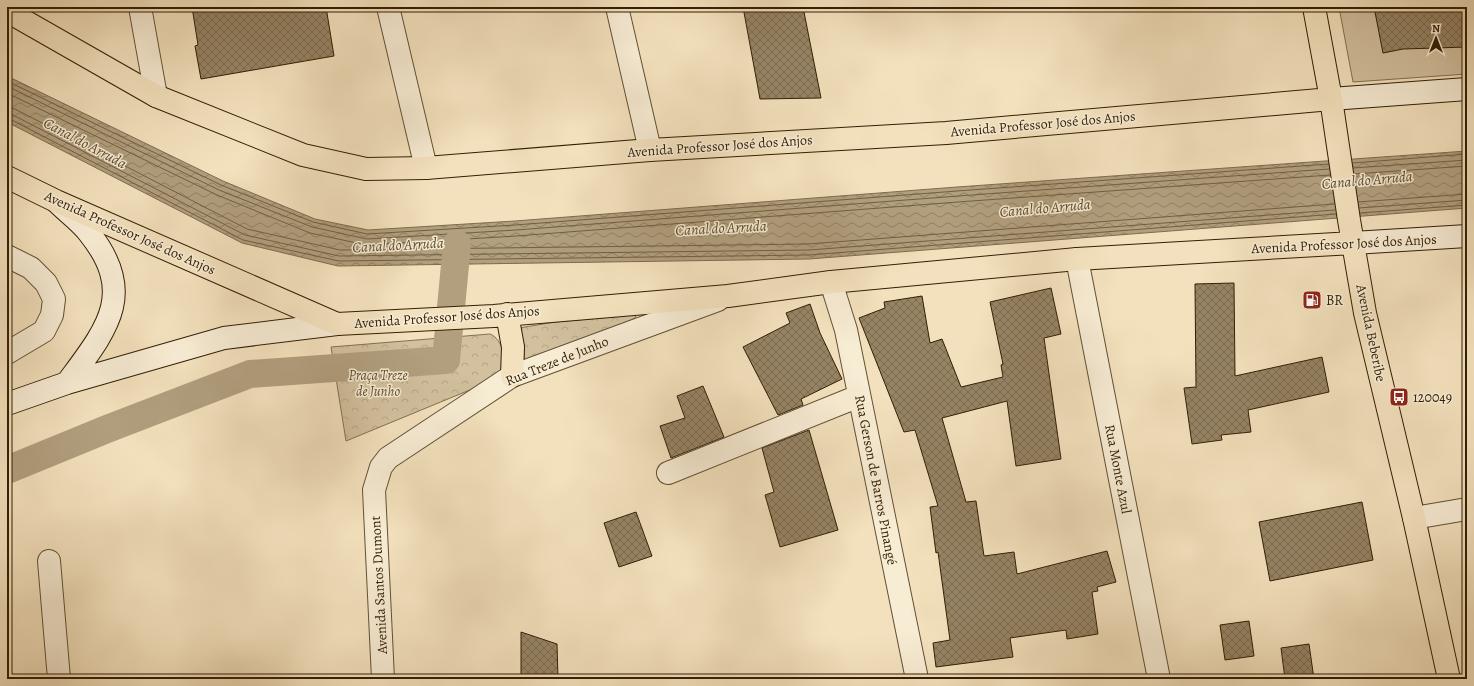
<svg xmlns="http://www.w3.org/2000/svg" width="1474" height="686" font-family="Alegreya,serif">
<defs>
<pattern id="park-crowns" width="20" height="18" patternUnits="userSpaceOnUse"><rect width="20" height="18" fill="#d2c09e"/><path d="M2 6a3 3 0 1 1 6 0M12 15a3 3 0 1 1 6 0" fill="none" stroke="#b5a587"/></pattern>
<pattern id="water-waves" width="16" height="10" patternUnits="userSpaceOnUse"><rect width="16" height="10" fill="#b19f7e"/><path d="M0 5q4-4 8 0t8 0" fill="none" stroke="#918165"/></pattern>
<pattern id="building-cross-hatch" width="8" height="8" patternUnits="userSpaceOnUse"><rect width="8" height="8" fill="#968465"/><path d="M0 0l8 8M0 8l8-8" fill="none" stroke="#7b6b51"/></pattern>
</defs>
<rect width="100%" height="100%" fill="#f3e1bd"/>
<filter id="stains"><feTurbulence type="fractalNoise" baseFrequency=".005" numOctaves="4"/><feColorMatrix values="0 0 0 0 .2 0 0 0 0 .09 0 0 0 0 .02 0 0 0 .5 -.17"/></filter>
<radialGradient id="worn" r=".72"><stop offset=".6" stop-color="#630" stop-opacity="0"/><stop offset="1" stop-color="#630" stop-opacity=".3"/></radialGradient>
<!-- park -->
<path fill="url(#park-crowns)" stroke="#827052" d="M634,315L636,316L634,319L528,364L524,361V347L519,328L555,322Z
M490,334C503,339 507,361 500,373C499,376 496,378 494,380L346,441L331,347Z"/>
<!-- garden -->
<path fill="#d2c09e" stroke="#827052" d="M1339,7H1467V74L1353,82Z"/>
<!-- water -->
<path fill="url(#water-waves)" stroke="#7e6c4e" d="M7,76L223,181L315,219L368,230L515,221L957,187L1467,151V208L809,259L338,266L242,243L7,122Z"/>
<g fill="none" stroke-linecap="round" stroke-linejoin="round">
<!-- shore -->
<path stroke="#715f42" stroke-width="1" d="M7,81L221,185L313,222L367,234L515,225L957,191L1329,164
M7,86L219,190L312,227L367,239L516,230L958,196L1329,169
M7,93L217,195L310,233L366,245L516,236L958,202L1330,175
M7,107L15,109L247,229L340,250L808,244L1334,204
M7,113L13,115L245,235L339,256L809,250L1335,210
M7,119H10L243,240L339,261L809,255L1336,214
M1353,163L1467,154
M1353,168L1467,160
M1354,174L1467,166
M1358,202L1467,194
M1359,208L1467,200
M1360,213L1467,205"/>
<!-- canal -->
<path stroke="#b19f7e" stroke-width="28" d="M7,470L107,429L250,374L446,360L457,244"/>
</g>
<!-- building -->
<path fill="url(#building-cross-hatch)" stroke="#311f05" d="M192,7H326L334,56L201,79L195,46L198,45Z
M743,7H803L821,98L760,99Z
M1374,7H1467V47L1403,49L1383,53Z
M1234,283L1235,376L1322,357L1329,392L1248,410L1251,432L1221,435L1222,440L1192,444L1184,388L1196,387L1195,284Z
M1051,288L1061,334L1044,338L1061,459L1016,466L1007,401L942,418L966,502L976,501L984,556L1014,552L1017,574L1107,551L1116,582L1097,587L1098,591L1092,592L1098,634L1067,639L1066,630L1010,638L1013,657L936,667L933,643L950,640L938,552L936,553L930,507L938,506L915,430L904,432L859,318L885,308L884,302L922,296L930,343L942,339L961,387L1003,377L1001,365L1003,364L990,302Z
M810,304L820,333L842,379L801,399L803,405L778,415L743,347L790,323L786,313Z
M703,386L724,437L671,458L660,426L685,418L677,396Z
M809,430L838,530L780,547L765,495L774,492L762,448Z
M1362,502L1373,560L1270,581L1259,522Z
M636,512L652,556L619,567L604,523Z
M1249,621L1254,656L1225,660L1220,625Z
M521,632L557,644L558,679H521Z
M1309,644L1314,679H1285L1281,648Z"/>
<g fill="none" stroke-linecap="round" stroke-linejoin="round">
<defs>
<path id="street" d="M140,7L156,96
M388,7L426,168
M617,7L650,150
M7,256L31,268L46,283L54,299L52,315L44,331L7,353
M1077,259L1159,679
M831,282L846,330L917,679
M668,473L859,396
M1414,518L1467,509
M49,561L59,679
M383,679L374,490L381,467L388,458L512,376L718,300"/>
<path id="secondary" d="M1331,99L1467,89
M58,203C68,213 81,222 89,233C138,294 106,330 67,383
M1353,243L1467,236
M7,404L67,383L224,338L337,324"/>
<path id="primary" d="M1314,7L1331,99L1349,220L1365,313L1414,518L1449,679
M7,11L156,96L303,155L366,169L426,168L650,150L946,133L1331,99
M7,177L56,201L337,324L494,316L728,296L831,282L1077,259L1353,243
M507,314L513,347L512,376"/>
</defs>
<!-- street casing -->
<use href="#street" stroke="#625033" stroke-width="24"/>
<!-- secondary casing -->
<use href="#secondary" stroke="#311f05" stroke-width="24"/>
<!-- primary casing -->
<use href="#primary" stroke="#311f05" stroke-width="24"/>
<!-- street -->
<use href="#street" stroke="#f7ecd4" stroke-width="22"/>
<!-- secondary -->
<use href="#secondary" stroke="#f7ecd4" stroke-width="22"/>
<!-- primary -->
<use href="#primary" stroke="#f3e1bd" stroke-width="22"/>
</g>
<!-- icons -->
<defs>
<symbol id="fuel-square" viewBox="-11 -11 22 22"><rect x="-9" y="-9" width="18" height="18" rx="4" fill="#8f2418" stroke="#f7ecd4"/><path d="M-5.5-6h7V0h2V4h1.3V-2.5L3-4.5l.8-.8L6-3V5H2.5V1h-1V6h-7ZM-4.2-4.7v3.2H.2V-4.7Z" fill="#fff"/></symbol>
<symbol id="bus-square" viewBox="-11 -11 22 22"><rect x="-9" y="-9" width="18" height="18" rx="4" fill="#8f2418" stroke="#f7ecd4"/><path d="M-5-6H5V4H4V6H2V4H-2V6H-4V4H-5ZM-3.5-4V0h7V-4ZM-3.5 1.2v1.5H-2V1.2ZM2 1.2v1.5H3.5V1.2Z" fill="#fff"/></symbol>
</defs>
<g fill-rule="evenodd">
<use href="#fuel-square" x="1301" y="289" width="22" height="22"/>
<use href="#bus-square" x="1388" y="386" width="22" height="22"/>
</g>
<g text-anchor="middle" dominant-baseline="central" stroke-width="3" stroke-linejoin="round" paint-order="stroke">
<!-- street labels -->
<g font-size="14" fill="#311f05" stroke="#f7ecd4">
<text transform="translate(1043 124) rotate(-5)">Avenida Professor José dos Anjos</text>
<text transform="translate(720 146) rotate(-4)">Avenida Professor José dos Anjos</text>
<text transform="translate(130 233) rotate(24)">Avenida Professor José dos Anjos</text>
<text transform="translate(1344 244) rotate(-3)">Avenida Professor José dos Anjos</text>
<text transform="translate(447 317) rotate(-4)">Avenida Professor José dos Anjos</text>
<text transform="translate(1371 333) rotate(78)">Avenida Beberibe</text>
<text transform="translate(557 361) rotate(-22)">Rua Treze de Junho</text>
<text transform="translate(1118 469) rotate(79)">Rua Monte Azul</text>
<text transform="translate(876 480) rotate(79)">Rua Gerson de Barros Pinangé</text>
<text transform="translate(379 585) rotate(-93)">Avenida Santos Dumont</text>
</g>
<!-- poi labels -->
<g font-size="14" fill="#311f05" stroke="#f7ecd4" text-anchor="start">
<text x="1326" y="300">BR</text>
<text x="1413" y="397">120049</text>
</g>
<!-- park labels -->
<g font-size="14" font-style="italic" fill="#614f33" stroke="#f7ecd4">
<text x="378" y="375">Praça Treze<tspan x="378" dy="16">de Junho</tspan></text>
</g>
<!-- water labels -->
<g font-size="15" font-style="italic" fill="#5e4c2f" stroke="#f7ecd4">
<text transform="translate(85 143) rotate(28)">Canal do Arruda</text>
<text transform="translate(1367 180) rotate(-5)">Canal do Arruda</text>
<text transform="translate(1045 208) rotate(-5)">Canal do Arruda</text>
<text transform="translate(721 228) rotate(-3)">Canal do Arruda</text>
<text transform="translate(398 245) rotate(-3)">Canal do Arruda</text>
</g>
</g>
<!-- margin -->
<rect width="1474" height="686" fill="none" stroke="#f3e1bd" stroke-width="24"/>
<rect x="8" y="8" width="1458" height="670" fill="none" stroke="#311f05" stroke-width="2"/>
<rect x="12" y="12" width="1450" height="662" fill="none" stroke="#311f05"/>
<!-- north arrow -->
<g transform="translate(1436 38)" stroke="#f7ecd4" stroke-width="3" paint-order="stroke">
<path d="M0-3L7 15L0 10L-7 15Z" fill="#311f05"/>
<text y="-6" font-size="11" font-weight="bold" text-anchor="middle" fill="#311f05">N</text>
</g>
<rect width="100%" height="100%" filter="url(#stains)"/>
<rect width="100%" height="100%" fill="url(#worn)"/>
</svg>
